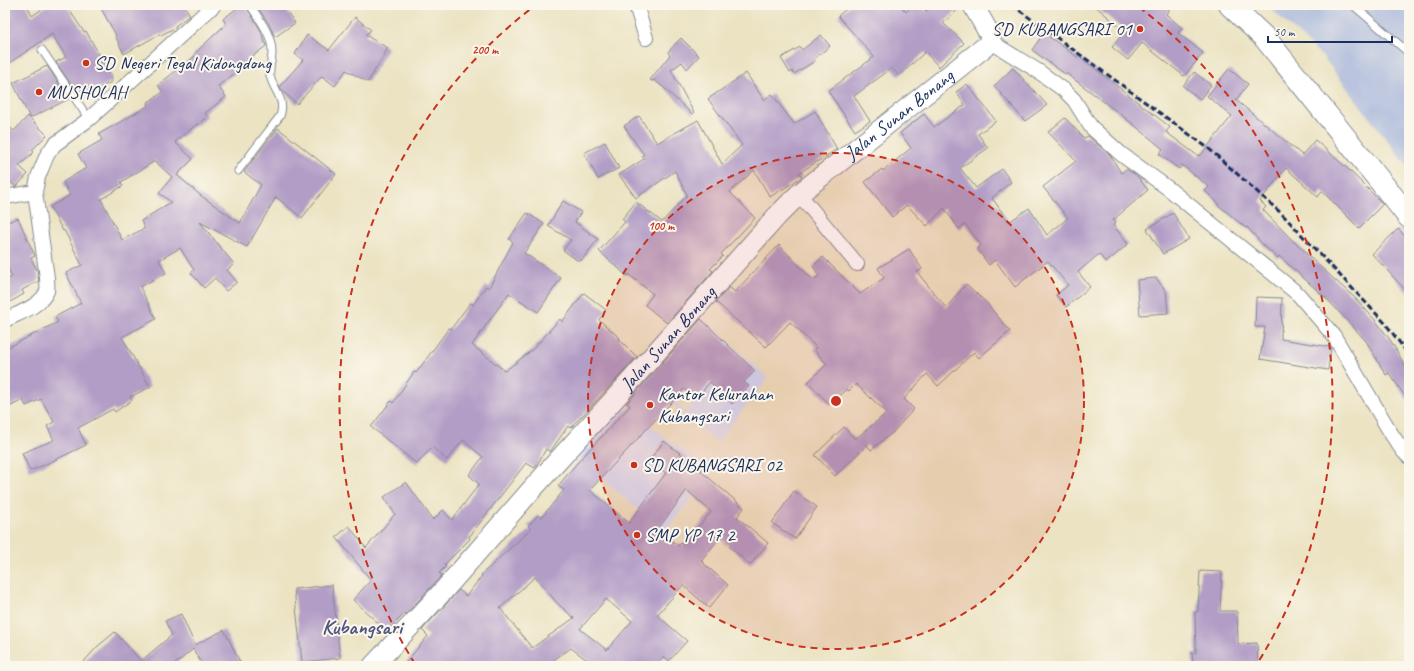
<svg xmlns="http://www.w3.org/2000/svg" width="1414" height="671" font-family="Caveat,sans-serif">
<rect width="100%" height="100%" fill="#fbf7ec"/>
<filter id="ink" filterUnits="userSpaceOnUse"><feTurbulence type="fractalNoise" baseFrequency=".025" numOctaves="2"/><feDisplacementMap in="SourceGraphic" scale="8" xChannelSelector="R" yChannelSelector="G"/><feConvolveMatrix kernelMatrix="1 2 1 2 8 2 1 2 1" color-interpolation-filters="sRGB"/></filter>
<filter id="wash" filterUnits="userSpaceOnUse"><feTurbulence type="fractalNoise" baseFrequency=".012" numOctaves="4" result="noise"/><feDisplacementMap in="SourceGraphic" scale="16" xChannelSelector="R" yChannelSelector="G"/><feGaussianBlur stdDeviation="0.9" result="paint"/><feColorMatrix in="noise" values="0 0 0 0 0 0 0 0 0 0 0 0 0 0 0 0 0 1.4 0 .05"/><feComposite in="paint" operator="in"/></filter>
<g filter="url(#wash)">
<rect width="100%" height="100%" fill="#ebe3c2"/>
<!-- built -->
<path fill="#d0daf9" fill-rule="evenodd" d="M699,316L768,378L717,442L643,378ZM696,321L708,331L660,387L648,376ZM717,355L749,386L742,394H741ZM707,365L739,397L733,404L700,373ZM698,374L709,383L686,412L676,403Z
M622,405L713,473L665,531L632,504L576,455ZM664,442L702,470L661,525L640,509L666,473L650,461Z"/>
<!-- industrial -->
<path fill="#bac4de" d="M1267,5H1409V169L1324,58Z"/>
<g id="blocks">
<!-- building -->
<path fill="#b29dc6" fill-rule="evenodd" d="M5,5H27L32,16L48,5H66L84,32L86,31L111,76V82L87,95L85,91L78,95L56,62L66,57L52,34L5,66Z
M99,5H184L190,15L175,26L176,27L161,35L160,34L124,54L115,35H116Z
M241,5H245L260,29L266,46L236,69L238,71L218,86L226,97L205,113L207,116L198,125L197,124L175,142L193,159L177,175L200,195L240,223L261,185L244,172L278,128L336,174L302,218L276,197L247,247L200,222L234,264L227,270L237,282L226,291L215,278L204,288L191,273L194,270L180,248L159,260L166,273L140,287L156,319L122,337L150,387L130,397L132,400L115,412L113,409L78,428L86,445L55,460L30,471L22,453L54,440L47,426L54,422L41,399L26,406L23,400L5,409V349L58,322L55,317L81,303L66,273L82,265L64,230L63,231L50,207L70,195L63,182L86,168L78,154L102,140L99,134L148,106L147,103L163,92L158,85L195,56L194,54L226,24L223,19ZM155,161L172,177L159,193L171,202L141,221L145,228L122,240L101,199L123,186L121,182Z
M256,5H282L295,23L275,37L269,24Z
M851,5H900L906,12L913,5H921L926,11L933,5H962V6L943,23L964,43L939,67L925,52L899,76L892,68L854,96L870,121L855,131L828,91L874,57L838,16Z
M1094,5H1172L1166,14L1182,28L1178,33L1203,53L1184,76L1142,43L1128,60L1112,47L1125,31Z
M355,17L371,30L365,35L388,48L368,82L346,70L335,86L322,76L297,104L281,90L280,86L303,60L295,54L307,35L329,50Z
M1044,33L1080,59L1081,58L1170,127L1166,132L1198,156L1199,154L1200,156L1232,116L1207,96L1229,69L1248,84L1236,100L1302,155L1315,140L1348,169L1383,204L1359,228L1322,191L1318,197L1286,168L1260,201L1266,207L1263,210L1295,243V242L1307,253L1306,254L1354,297L1376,321L1391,341L1409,373V402L1389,373L1386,375L1366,341L1327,299L1279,256L1278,258L1264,246L1247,227L1246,228L1217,204L1218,203L1205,191L1209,187L1182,165L1179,169L1159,154L1163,149L1133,124L1066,73L1065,74L1032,50Z
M821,35L830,46L814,59L815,61L794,74L792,71L790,73L781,58L800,47L802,50Z
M681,38L699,56L687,69L682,62L671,70L694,113L692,114L663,87L654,80L652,81L650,80L670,55L668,52Z
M47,66L69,99L30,118L13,83Z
M1013,68L1047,105L1025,121L994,86Z
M1194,72L1211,85L1200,99L1183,86Z
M746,73L764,100L772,94L794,124L815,111L837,149L799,173L802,177L770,197L754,170L730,192L755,218L721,254L723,256L710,269L713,271L667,323L645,305L653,294L628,274L627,276L599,251L625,222L622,219L636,202L662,222L687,195L675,171L636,198L619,175L644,159L642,156L644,155L624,126L639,116L657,143L698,120L722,164L742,145L708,99Z
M967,84L996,121L978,134L988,148L960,168L976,188L1002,169L1011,182L992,198L1009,222L1029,208L1047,235L1068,218L1043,187L1076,161L1048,132L1065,118L1084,138L1088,136L1110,155L1121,173L1126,169L1136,175L1148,190L1113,220L1116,223L1113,225L1128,244L1106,263L1099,254L1078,272L1090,287L1066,307L1056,295L1068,285L1048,261L1015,287L995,260L989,265L977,249L981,245L965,224L959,229L944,208L927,226L907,205L892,217L865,182L882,169L883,171L911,148L900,133L924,114L934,127L965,105L956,92Z
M28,116L47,135L32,150L34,152L19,166L28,174L16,187L7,179L5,180V123L14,131Z
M605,142L619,168L598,179L584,153Z
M563,201L581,212L575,222L598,239L582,260H577L563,250L571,240L548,226Z
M527,213L544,224L524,253L561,278L538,312L509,293L472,345L505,371L532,350L560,319L562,322L584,293L606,310L599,320L620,338L619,339L637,357L583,415L570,428L568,426L550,452L546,449L535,468L526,463L469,537L470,539L444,565L446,566L439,573L442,575L406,614L405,613L387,631L353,600L371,580L336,537L349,526L366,548L395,514L384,497L406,482L433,520L443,510L452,520L479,484L469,475L483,457L463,440L447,460L432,447L417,464L371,427L391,401L393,403L414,372L416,373L449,328L451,329L470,303L473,305L486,286L489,288L513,242L509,239Z
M1173,213L1189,239L1163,254L1147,229Z
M18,218L35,256L31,258L37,270L39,281L22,290L24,294L5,305V281L12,277L5,262V223Z
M1398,229L1409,240V294L1372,254Z
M779,245L813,280L819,276L813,266L823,257L860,294L884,278L878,268L909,249L922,269L917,272L946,308L966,284L988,304V305L1010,331L979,358L974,352L938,386L927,374L904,399L914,409L893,432L871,450L867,445L835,476L815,455L844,427L855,439L887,413L856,384L849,391L847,389L830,405L808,382L827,364L814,350L816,347L790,322L766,347L716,302L729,287L735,292Z
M1156,278L1166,291L1168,313L1140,315L1137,280Z
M1256,297L1282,298L1281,339L1331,347L1328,370L1260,359L1265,327H1255Z
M701,319L755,371L744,382L749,386L732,404L710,382L696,399L684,389L590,490L629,523L666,473L649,461L664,441L702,470L701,471L744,508L737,517L768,543L750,565L720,538L701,560L703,562H702L728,585L709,608L683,585L657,615L687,641L669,661L664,656L655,666H595L571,648L545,666H403L428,636L422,630L459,590L466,596L482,576L481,575L531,529L528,526L538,515L541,518L564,490L558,486L577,463L630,406L627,403ZM687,490L711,512L683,545L681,543L678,546L658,529ZM535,577L557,603L574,618L532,648L500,608ZM606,599L632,621L607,650L580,629Z
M794,491L817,507L795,539L772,523Z
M1200,571L1222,572L1220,611H1237L1238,644L1257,643L1258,666H1193L1192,653H1196L1195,612L1198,611Z
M332,585L340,658L302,662L294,589Z
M181,614L195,645L224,630L242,666H203L193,649L173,666H80L97,647L115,632L141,661L172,635L165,621Z"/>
</g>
</g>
<g filter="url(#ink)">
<use href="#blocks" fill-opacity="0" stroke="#838990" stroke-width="1"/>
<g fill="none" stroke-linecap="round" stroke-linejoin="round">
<defs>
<path id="lane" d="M1353,5L1409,53
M42,50L89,119
M238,171L280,116C286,99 274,92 270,76C269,68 272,60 272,52C272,34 259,19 250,5"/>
<path id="street" d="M636,5L646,38
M991,42L1038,71L1064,90L1074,100L1091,127L1121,154L1169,189L1298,294L1334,336L1392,435L1403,451L1409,457
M799,194L857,264
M5,197L35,192
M5,320C19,313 41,306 47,291C48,287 47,282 47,278L35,192L38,177L47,155L54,145L89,119L214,5"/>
<g id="secondary">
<path id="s1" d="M373,666L444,590L533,488L628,384L777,216L799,194L991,42L990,35L973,5"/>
</g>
<path id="highway" d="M1230,5L1265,38L1409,217"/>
</defs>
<!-- lane casing -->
<use href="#lane" stroke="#838990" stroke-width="9"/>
<!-- street casing -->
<use href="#street" stroke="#838990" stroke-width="16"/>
<!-- secondary casing -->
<use href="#secondary" stroke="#838990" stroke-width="22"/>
<!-- highway casing -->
<use href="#highway" stroke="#838990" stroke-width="24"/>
<!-- lane -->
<use href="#lane" stroke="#fff" stroke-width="7"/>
<!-- street -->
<use href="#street" stroke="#fff" stroke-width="14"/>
<!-- secondary -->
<use href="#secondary" stroke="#fff" stroke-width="20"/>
<!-- highway -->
<use href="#highway" stroke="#fff" stroke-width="22"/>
<!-- rail -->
<path stroke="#1b2f5e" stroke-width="3" stroke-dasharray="6 3" stroke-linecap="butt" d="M1012,5L1208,148L1281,213L1385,323L1409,355"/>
</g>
</g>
<!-- distance rings -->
<circle cx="836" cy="401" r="248" fill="#c8321e" fill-opacity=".12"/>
<g fill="none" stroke="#c8321e" stroke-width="2" stroke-dasharray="7 5">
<circle cx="836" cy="401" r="248"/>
<path d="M415 664A497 497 0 0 1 533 7M1139 7A497 497 0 0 1 1257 664"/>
</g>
<!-- markers -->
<g fill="#c8321e" stroke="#fbf7ec" stroke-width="1.5">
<circle cx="1140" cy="29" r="4"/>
<circle cx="86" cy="63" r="4"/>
<circle cx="39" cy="92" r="4"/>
<circle cx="650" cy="405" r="4"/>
<circle cx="634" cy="465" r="4"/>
<circle cx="637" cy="535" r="4"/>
</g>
<g text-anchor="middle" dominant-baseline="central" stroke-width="4" stroke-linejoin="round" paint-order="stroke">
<!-- poi labels -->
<g font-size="19" fill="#1b2f5e" stroke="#fbf7ec" text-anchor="start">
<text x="1132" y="29" text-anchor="end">SD KUBANGSARI 01</text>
<text x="94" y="63">SD Negeri Tegal Kidongdong</text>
<text x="47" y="92">MUSHOLAH</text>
<text x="658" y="394">Kantor Kelurahan<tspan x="658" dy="22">Kubangsari</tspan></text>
<text x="642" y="465">SD KUBANGSARI 02</text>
<text x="645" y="535">SMP YP 17 2</text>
</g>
<!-- street labels -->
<g font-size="19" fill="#1b2f5e" stroke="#fbf7ec">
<text stroke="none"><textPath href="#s1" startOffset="764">Jalan Sunan Bonang</textPath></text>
<text stroke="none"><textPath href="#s1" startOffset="441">Jalan Sunan Bonang</textPath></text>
</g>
<!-- quarter labels -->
<g font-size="21" font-weight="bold" fill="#505682" stroke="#fbf7ec">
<text x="362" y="627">Kubangsari</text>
</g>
</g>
<circle cx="836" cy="401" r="6" fill="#c8321e" stroke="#fbf7ec" stroke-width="2"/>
<g font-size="12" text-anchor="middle" font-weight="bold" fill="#c8321e" stroke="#fbf7ec" stroke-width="4" stroke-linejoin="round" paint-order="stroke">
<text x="485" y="54">200 m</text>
<text x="661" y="230">100 m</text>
</g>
<!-- margin -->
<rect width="1414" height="671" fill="none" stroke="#fbf7ec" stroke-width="20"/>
<!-- scale -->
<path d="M1268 36v6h124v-6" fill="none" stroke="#1b2f5e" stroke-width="2"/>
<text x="1274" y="36" font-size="12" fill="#1b2f5e" stroke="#fbf7ec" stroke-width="3" paint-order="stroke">50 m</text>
</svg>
